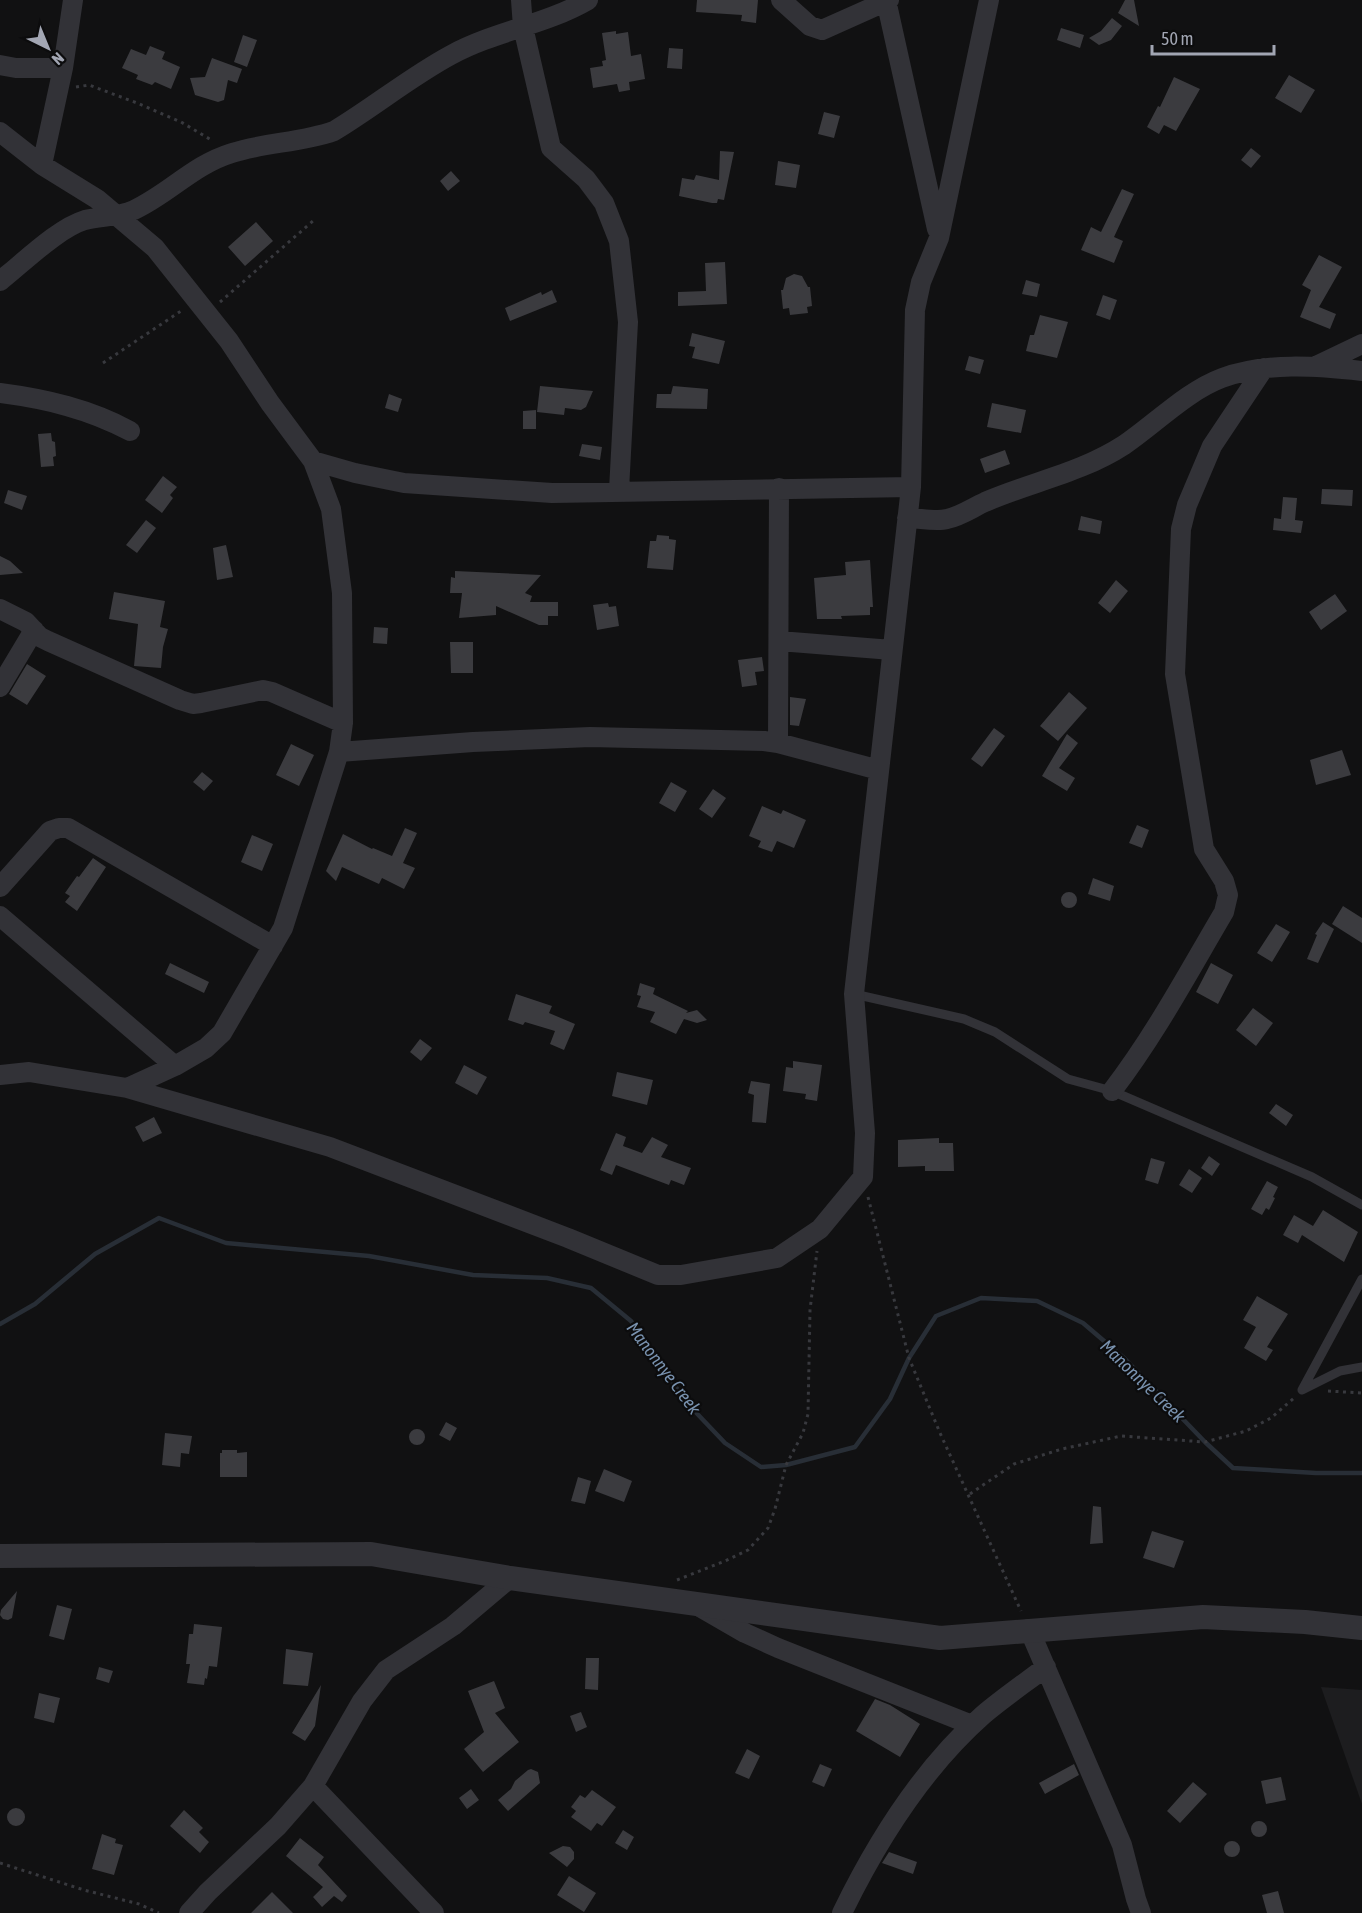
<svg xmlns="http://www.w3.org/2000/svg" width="1362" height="1913" font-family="'Asap Condensed',sans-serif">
<rect width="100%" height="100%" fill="#111112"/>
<!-- built -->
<path fill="#1d1d1f" d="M1321,1687L1362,1690V1804Z"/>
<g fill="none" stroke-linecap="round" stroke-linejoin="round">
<!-- stream -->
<path stroke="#282e36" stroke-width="4.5" d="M0,1324L35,1304L95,1254L159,1218L226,1243L369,1256L473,1275L547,1278L591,1288L631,1321L686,1402L725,1443L761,1467L786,1465L855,1447L890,1399L909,1358L936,1316L981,1298L1037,1301L1083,1323L1124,1358L1205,1442L1233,1468L1316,1473H1362"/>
</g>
<!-- building -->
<path fill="#3b3b3f" d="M697,0H758L756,23L741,21L742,15L696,12Z
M1125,0H1134L1139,26L1118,13Z
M1112,18L1122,26L1111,40L1099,45L1089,38L1101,31Z
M1061,28L1084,35L1080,48L1057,40Z
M616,31V34L628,32L631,56L641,54L645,79L629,82L630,90L619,92L617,84L593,88L590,68L603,66L602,61L606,60L602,33Z
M243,35L257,40L247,67L234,62Z
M150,46L165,52L162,59L180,67L171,89L155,82L152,85L136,79L138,75L122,68L131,49L146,55Z
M669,48L683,49L682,69L667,68Z
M212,58L242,69L237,83L228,80L224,100L218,102L195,95L190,78L205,77Z
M1289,75L1315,90L1301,113L1275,98Z
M1174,77L1200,89L1176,131L1164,125L1159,134L1147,127L1158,106L1160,107Z
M824,112L840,116L834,138L818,134Z
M1251,148L1261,156L1251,168L1241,160Z
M720,151L734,152L724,200L718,199L717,203H712L679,196L682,178L694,180L696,175L719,180Z
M778,161L800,165L796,188L775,185Z
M451,171L460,181L448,191L440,181Z
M1122,189L1134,194L1114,237L1123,241L1114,263L1081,250L1091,227L1101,232Z
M256,222L273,241L245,266L228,247Z
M1319,255L1342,267L1319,307L1336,314L1330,329L1300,317L1311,290L1302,285Z
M725,262L727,304L678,306V292L706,291L705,263Z
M794,274L802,276L808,287H810L812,306L807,307L808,313L790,315L789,308L783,309L781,290H783L786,278Z
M1026,280L1040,284L1037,297L1022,294Z
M552,290L557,302L510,321L505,308L541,292L542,295Z
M1103,295L1117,300L1110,320L1096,315Z
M1040,315L1068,322L1057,358L1026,351L1030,335H1034Z
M692,333L725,341L719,364L692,358L695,347L689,346Z
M969,356L984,360L980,374L965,370Z
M540,386L593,391L586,407L581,410L565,408L564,415L537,412Z
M673,386L708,389L707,409L656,408L657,394H671Z
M389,394L402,399L398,412L385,408Z
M992,403L1026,410L1021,433L987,427Z
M536,410V429H523V411Z
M51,433L52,441L55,442L56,456L53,457L54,466L41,467L38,434Z
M582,444L602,447L600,460L579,456Z
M1005,450L1010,464L985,473L980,459Z
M163,476L177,487L170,495L173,498L162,513L145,500Z
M1322,489L1353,490L1352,506L1321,504Z
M8,490L27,496L22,510L4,503Z
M1283,497L1297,498L1295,520L1303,521L1301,533L1273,530L1274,518L1281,519Z
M1081,516L1102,521L1100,534L1078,530Z
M146,520L156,528L137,553L126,545Z
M657,535L669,536V539L676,540L673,570L647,568L650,541H656Z
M226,545L233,577L217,580L213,548Z
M0,556L10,561L23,573L0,575Z
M870,560L873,607H870V615L841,616L842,619H817L814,578L846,575L845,562Z
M455,571L541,575L525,593L532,596L530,602H558V616H548V625H539L496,606V615L459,618L462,593H450L451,577L455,578Z
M1116,580L1128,591L1110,613L1098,603Z
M114,592L165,601L160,627L168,629L163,647L161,668L134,666L138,624L109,619Z
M1335,594L1347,611L1321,630L1309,612Z
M608,603L609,607L616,606L619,626L597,630L593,605Z
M374,627L388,628L387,644L373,643Z
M450,642H473V673H451Z
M762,657L764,671L755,672L757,685L742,687L738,660Z
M27,664L46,676L27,705L9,694Z
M1069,692L1087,708L1058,741L1040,726Z
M790,697L806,699L799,726L790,725Z
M994,728L1005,736L982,767L971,759Z
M1067,734L1078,743L1059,768L1075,778L1067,791L1042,776Z
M291,744L314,755L299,786L276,775Z
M1342,750L1351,775L1316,785L1310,760Z
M202,772L213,781L204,791L193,782Z
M671,782L687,791L675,812L659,803Z
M713,789L726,798L712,818L699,809Z
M762,806L781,814L783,810L806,820L794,848L777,841L772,852L758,847L761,841L749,836Z
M1137,825L1149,830L1142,848L1129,843Z
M405,828L417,833L403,863L415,868L404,889L382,878L379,884L342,867L336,881L326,871L343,834L372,849L373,848L392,856Z
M252,835L273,844L262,871L241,862Z
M93,858L106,867L77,911L65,902L70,896L65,893L77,876L79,877Z
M1093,878L1114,886L1110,901L1088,894Z
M1061 900a8 8 0 1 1 16 0a8 8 0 1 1-16 0Z
M1343,906L1362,918V943L1332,924Z
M1323,922L1334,929L1318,963L1307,959L1317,935L1315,934Z
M1276,924L1290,932L1272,962L1257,953Z
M170,963L209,982L204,993L165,974Z
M1211,963L1233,975L1218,1004L1196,992Z
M640,983L655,988L653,994L688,1011L686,1013L697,1010L707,1020L697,1023L684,1019L676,1034L650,1022L655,1012L637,1007L641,996L637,995Z
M516,994L552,1006L549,1013L575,1024L564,1050L550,1044L555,1031L525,1022L523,1025L508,1020Z
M1253,1008L1273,1023L1256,1046L1236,1030Z
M420,1039L432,1048L421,1061L410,1052Z
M793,1061L822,1065L817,1101L805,1099L806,1094L783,1091L786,1067L793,1068Z
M464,1065L487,1077L477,1095L455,1083Z
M617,1072L653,1080L647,1105L612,1096Z
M751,1081L770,1084L766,1123L752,1122L754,1095L748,1093Z
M1276,1104L1293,1115L1286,1126L1269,1113Z
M154,1117L162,1133L143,1142L135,1127Z
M616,1133L626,1137L623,1146L642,1153L652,1137L668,1145L661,1157L691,1168L684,1185L671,1180L669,1185L616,1165L612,1175L600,1170Z
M939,1138V1143H953L954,1171H925V1166L898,1167V1140Z
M1209,1156L1220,1164L1212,1176L1201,1168Z
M1151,1158L1165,1162L1158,1184L1145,1180Z
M1189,1169L1202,1178L1192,1193L1179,1185Z
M1267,1181L1278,1187L1273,1197L1275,1198L1269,1210L1266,1208L1262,1215L1251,1209Z
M1323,1210L1358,1232L1344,1262L1302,1235L1298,1243L1283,1235L1294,1215L1313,1226Z
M1257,1296L1288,1314L1267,1347L1273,1350L1266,1361L1244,1348L1256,1327L1243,1320Z
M446,1422L457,1428L450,1441L439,1435Z
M409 1437a8 8 0 1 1 16 0a8 8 0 1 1-16 0Z
M165,1433L192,1436L189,1454L181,1453L180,1467L162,1465Z
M222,1450H237V1453L247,1452V1477H220V1453H222Z
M604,1469L632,1481L624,1502L595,1491Z
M578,1477L591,1481L585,1504L571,1501Z
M1093,1506L1101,1507L1103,1543L1090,1544Z
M1152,1531L1184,1541L1174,1568L1143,1558Z
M17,1591L12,1618L8,1620L3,1619L0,1615L1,1610Z
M57,1605L72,1609L64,1640L49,1636Z
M194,1624L222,1627L217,1667L209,1666L207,1679L205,1678L204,1685L187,1683L190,1664H186L189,1634H193Z
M286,1649L313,1653L308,1686L283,1684Z
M586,1658H599L598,1690L585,1689Z
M99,1667L113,1671L109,1683L96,1679Z
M494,1681L505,1708L495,1713L519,1742L483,1772L464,1749L484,1732L468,1691Z
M321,1685L315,1726L305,1741L292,1733Z
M39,1693L60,1698L54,1723L34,1718Z
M875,1699L890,1705L920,1724L900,1757L856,1731Z
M581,1712L587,1727L576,1732L570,1716Z
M747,1749L760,1756L749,1779L735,1773Z
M820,1764L832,1769L824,1787L812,1782Z
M1074,1764L1079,1775L1045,1794L1039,1783Z
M531,1769L538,1772L540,1783L508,1811L498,1800L511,1789L515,1781L528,1770Z
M1281,1777L1286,1800L1266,1804L1261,1781Z
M1193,1782L1207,1794L1180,1823L1167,1811Z
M471,1789L479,1800L467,1809L459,1798Z
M592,1790L616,1807L602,1826L597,1823L591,1831L571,1817L576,1811L571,1807L580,1795L585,1798Z
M7 1817a9 9 0 1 1 18 0a9 9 0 1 1-18 0Z
M184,1810L203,1828L199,1832L209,1842L200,1853L170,1826Z
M1251 1829a8 8 0 1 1 16 0a8 8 0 1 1-16 0Z
M623,1830L634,1837L627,1850L615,1843Z
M102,1834L116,1839L115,1843L123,1845L114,1875L92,1869Z
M300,1838L324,1857L318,1865L347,1896L342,1902L334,1896L322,1907L313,1897L323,1887L286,1856Z
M1224 1849a8 8 0 1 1 16 0a8 8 0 1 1-16 0Z
M563,1846L570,1847L574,1852V1859L567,1867L549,1853Z
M889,1852L917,1862L913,1874L882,1863Z
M569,1876L596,1893L584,1912L557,1895Z
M1278,1891L1284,1913H1267L1262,1895Z
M272,1892L293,1913H251Z"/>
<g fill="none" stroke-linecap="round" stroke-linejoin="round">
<!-- path -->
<path stroke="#38393e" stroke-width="3" stroke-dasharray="3 4.5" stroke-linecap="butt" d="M76,87L89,85L137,103L181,122L213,141
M220,302L313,221
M103,363L184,309
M868,1197L909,1358L940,1433L1021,1611
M1328,1391L1362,1393
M970,1494L1014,1464L1062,1449L1121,1436L1205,1442L1246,1431L1271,1418L1294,1398
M677,1580L725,1561L748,1550L768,1528L775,1509L786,1465L803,1433L808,1414L810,1310L817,1251
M0,1863L84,1890L139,1904L159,1913"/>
<!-- service -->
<path stroke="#323237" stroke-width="9" d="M854,994L964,1019L995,1032L1068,1079L1112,1091L1312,1177L1362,1205
M1302,1390L1362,1279
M1302,1390L1340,1371L1362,1367"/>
<!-- minor -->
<path stroke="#323237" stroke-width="20" d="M521,0L523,27L551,148L586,179L604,203L619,241L628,322L619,490
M781,0L810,26L822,30L889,0
M886,0L937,229
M0,65L16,68H63
M0,132L42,165L97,199L155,248L229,341L270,403L313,461L355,473L404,483L552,493L911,487
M42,165L63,68L73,0
M0,281C23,263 58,228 85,220C101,216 119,217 134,210C170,193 193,165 232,153C266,142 301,143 334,131C374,107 410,77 451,55C495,31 545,25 588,0
M1316,366L1362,344
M0,393C46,399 89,409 130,431
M907,518C919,518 936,522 947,519C961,516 972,508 985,502C1031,482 1081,473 1124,445C1155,424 1187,391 1222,378C1266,362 1316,366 1362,371
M0,609L26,622L40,637L48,641L180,700L193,704L201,703L263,690L272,692L343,723
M779,641L892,650
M0,687L34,630
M778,743L779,488
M339,752L473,742L590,737L764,741L778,743L879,770
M0,887L50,831L59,828H68L273,946
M0,916L175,1066
M0,1075L29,1072L127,1088L330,1147L568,1238L658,1275H681L777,1258L820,1229L863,1177L865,1133L854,994L911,487L915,310L921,282L939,238L989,0
M127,1088L175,1066L206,1048L222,1033L283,928L339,752L343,723L342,593L331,509L313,461
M1112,1091C1155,1035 1188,973 1224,912L1228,895L1224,881L1204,849L1175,674L1181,529L1187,505L1212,446L1264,368
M700,1607L745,1633L778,1648L972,1725
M1029,1629L1122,1845L1136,1899L1141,1913
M313,1786L434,1913
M189,1913L208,1892L278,1826L313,1786L362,1701L386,1670L453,1626L510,1578
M842,1913C877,1841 923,1768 983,1715C1003,1698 1025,1683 1046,1667"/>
<!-- tertiary -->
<path stroke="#323237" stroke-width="24" d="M0,1556L371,1554L510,1578L940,1638L1203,1617L1305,1622L1362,1628"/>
</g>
<g text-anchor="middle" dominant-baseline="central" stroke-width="4.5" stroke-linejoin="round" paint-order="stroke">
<!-- water labels -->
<g font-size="18" font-style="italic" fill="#7992af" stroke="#0c0c0d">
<text transform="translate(664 1368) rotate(53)">Manonnye Creek</text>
<text transform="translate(1143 1381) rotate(44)">Manonnye Creek</text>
</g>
</g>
<!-- north arrow -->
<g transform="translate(48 48) rotate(137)" stroke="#0c0c0d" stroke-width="4.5" paint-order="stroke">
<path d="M0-4.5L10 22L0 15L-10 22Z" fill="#a2a6b3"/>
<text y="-9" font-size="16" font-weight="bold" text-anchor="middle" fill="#a2a6b3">N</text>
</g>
<!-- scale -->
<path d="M1152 45v9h122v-9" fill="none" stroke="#a2a6b3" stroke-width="3"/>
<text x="1161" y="45" font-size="18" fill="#a2a6b3" stroke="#0c0c0d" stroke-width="4.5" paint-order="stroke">50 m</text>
</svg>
